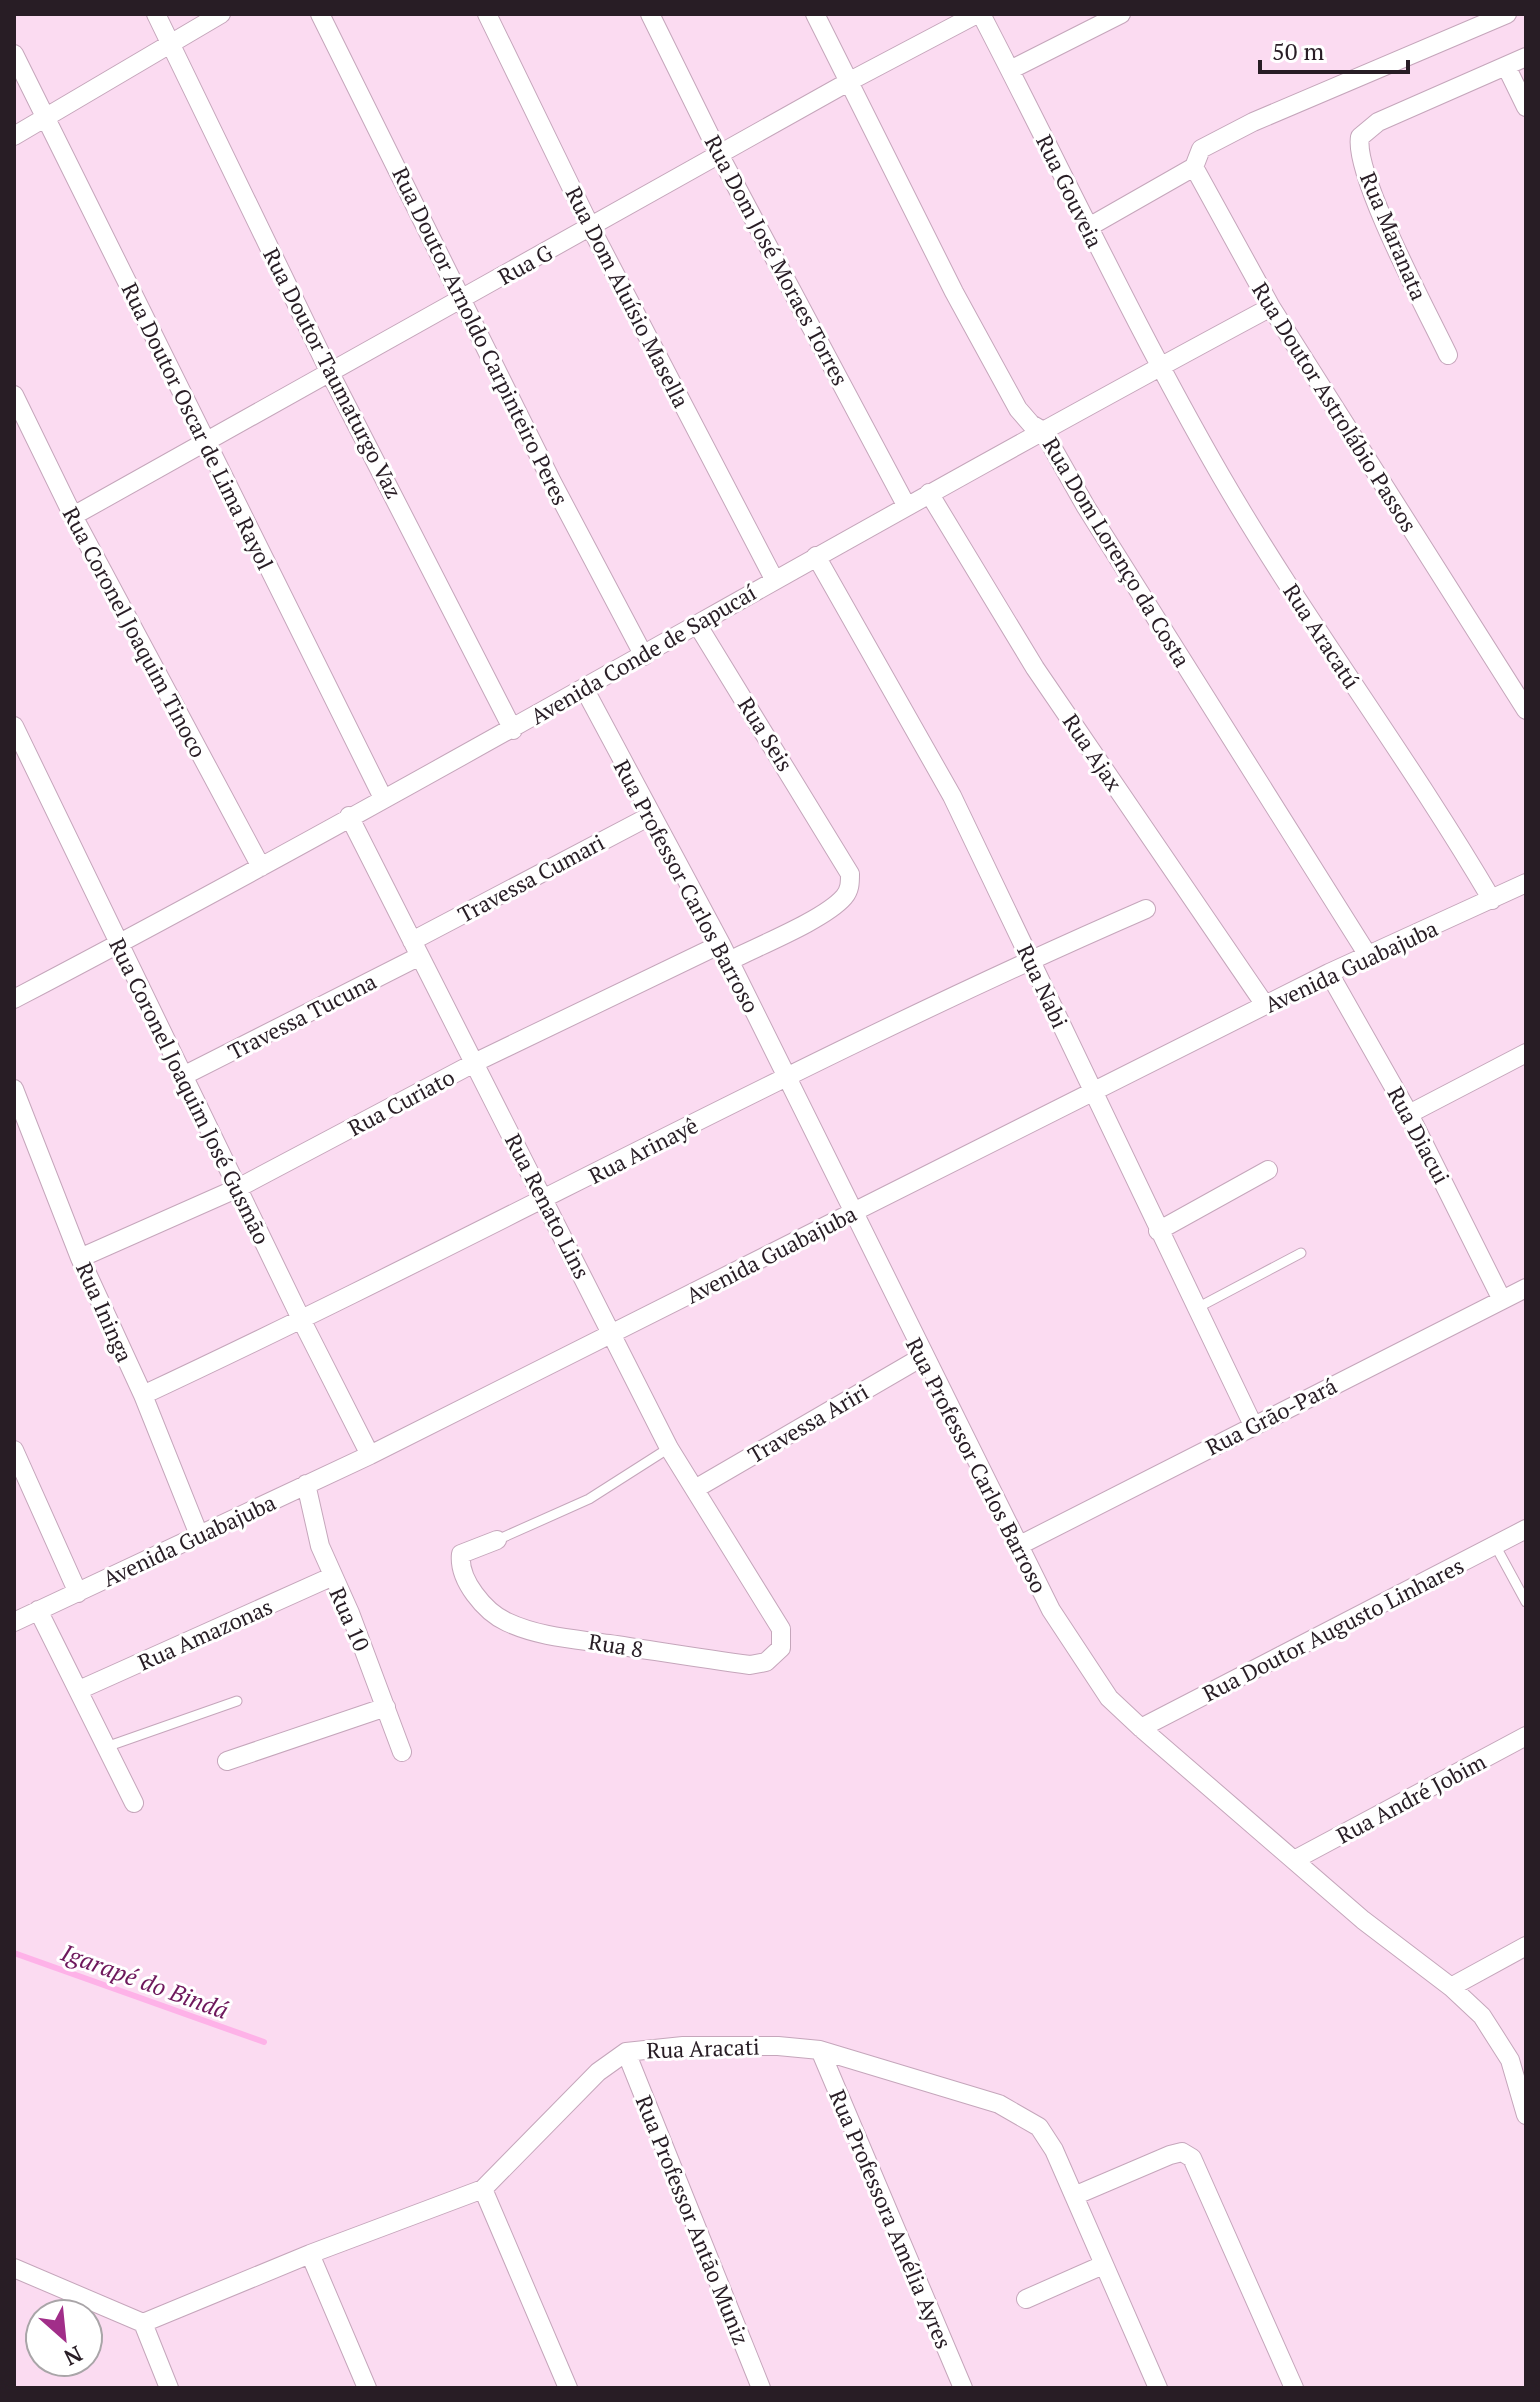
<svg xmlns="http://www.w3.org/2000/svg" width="1540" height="2402" font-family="'PT Serif',serif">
<rect width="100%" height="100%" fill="#fbdbf1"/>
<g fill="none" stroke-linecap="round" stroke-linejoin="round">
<!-- stream -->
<path stroke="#feb2e8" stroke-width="6" d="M14,1953L264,2042"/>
<defs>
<path id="service" d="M1197,1308L1301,1253
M497,1540L589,1499L669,1448
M1495,1545L1526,1602
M106,1747L237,1701"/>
<path id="minor" d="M156,14L330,373L513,730
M320,14L552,482L644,656
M487,14L591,228L774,579
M650,14L720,156L906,505
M815,14L954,292L1018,409L1031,424L1043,431L1086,507L1369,957
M981,14C1061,168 1134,325 1221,476C1305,621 1407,755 1492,900
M1507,14L1253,122L1201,149L1194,167L1271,307L1526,710
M14,54L383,798
M1506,66L1526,107
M1010,70L1121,14
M14,136L221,14
M1087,228L1194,167
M1448,355C1429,315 1353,174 1360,137L1378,122L1526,57
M14,395L73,516L261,867
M929,493L1035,668L1265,1005
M73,516L850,81L977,14
M816,556L952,796L1253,1425
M697,624L850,874C850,883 850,890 844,897C824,920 758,946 729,961
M585,690L721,944L1051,1610L1109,1698L1141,1728L1363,1920L1451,1987L1482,2016L1510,2060L1526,2115
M14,726L302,1321L370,1455
M349,816L669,1448L781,1629V1648L766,1662L750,1665C703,1659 656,1651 609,1644C575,1639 539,1637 507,1622C485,1612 458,1580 461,1554L497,1540
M412,941L650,816
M1329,973L1409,1114L1502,1300
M14,999C438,777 849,533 1271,307
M183,1076L420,956
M14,1089L80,1258L143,1395L199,1535
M1409,1114L1526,1053
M1158,1231L1268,1170
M80,1258L238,1188L476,1062L721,944
M143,1395C479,1238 805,1057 1146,909
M14,1450L78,1593
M306,1484L320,1546L350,1613L402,1752
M695,1489L922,1357
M1018,1546L1526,1288
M38,1610L134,1803
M14,1622L370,1455L1329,973L1526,883
M79,1690L331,1577
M1141,1728L1526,1529
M227,1761L386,1707
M1296,1859L1526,1736
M1451,1987L1526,1946
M820,2050L963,2388
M626,2052L761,2388
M483,2189L568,2388
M1074,2196L1170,2155L1182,2152L1192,2158L1294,2388
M310,2254L367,2388
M14,2268L143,2323L310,2254L483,2189L598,2072L626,2052L683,2046H778L820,2050L999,2104L1039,2127L1054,2150L1158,2388
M1026,2299L1103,2265
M143,2323L169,2388"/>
</defs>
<!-- service casing -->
<use href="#service" stroke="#c5a6bb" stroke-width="11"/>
<!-- minor casing -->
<use href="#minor" stroke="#c5a6bb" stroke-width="20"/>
<!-- service -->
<use href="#service" stroke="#fff" stroke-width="9"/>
<!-- minor -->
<use href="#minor" stroke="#fff" stroke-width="18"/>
</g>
<g text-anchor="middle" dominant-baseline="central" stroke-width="6" stroke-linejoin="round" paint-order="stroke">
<!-- street labels -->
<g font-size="22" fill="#281d25" stroke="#fff">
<text transform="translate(1070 191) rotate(64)">Rua Gouveia</text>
<text transform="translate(1394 236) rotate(67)">Rua Maranata</text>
<text transform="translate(777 260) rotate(62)">Rua Dom José Moraes Torres</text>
<text transform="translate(525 264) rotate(-29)">Rua G</text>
<text transform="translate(628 297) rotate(63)">Rua Dom Aluísio Masella</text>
<text transform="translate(481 336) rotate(64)">Rua Doutor Arnoldo Carpinteiro Peres</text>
<text transform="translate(333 373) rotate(63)">Rua Doutor Taumaturgo Vaz</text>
<text transform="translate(1335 407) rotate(58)">Rua Doutor Astrolábio Passos</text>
<text transform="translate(198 426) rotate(64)">Rua Doutor Oscar de Lima Rayol</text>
<text transform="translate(1117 552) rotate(59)">Rua Dom Lorenço da Costa</text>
<text transform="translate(135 632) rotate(62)">Rua Coronel Joaquim Tinoco</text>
<text transform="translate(1322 636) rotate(57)">Rua Aracatú</text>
<text transform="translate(643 654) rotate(-30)">Avenida Conde de Sapucaí</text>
<text transform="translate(766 734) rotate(58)">Rua Seis</text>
<text transform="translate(1093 752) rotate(56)">Rua Ajax</text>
<text transform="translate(531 878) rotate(-28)">Travessa Cumari</text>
<text transform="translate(687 886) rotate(62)">Rua Professor Carlos Barroso</text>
<text transform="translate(1351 966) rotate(-25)">Avenida Guabajuba</text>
<text transform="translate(1043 986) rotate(65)">Rua Nabi</text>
<text transform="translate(302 1016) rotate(-27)">Travessa Tucuna</text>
<text transform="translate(190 1091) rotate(64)">Rua Coronel Joaquim José Gusmão</text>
<text transform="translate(401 1102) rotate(-28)">Rua Curiato</text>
<text transform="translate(1419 1135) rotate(62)">Rua Diacui</text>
<text transform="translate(643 1150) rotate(-27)">Rua Arinayê</text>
<text transform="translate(548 1206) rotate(63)">Rua Renato Lins</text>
<text transform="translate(771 1254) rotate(-27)">Avenida Guabajuba</text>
<text transform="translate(105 1312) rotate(66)">Rua Ininga</text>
<text transform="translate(1271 1416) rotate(-27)">Rua Grão-Pará</text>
<text transform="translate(808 1423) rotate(-30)">Travessa Ariri</text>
<text transform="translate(977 1465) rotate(63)">Rua Professor Carlos Barroso</text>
<text transform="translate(189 1540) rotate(-25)">Avenida Guabajuba</text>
<text transform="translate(350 1619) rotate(66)">Rua 10</text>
<text transform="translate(1333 1629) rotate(-27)">Rua Doutor Augusto Linhares</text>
<text transform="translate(205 1634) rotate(-24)">Rua Amazonas</text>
<text transform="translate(616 1645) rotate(9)">Rua 8</text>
<text transform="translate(1411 1798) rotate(-28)">Rua André Jobim</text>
<text transform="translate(703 2048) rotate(-2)">Rua Aracati</text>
<text transform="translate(891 2219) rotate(67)">Rua Professora Amélia Ayres</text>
<text transform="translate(693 2220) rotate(68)">Rua Professor Antão Muniz</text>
</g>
<!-- water labels -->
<g font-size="24" font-style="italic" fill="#6e185c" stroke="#fff">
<text transform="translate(145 1981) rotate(20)">Igarapé do Bindá</text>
</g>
</g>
<!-- border -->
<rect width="1540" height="2402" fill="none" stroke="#281d25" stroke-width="32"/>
<!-- north arrow -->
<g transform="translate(64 2338) rotate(153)"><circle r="38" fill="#ffffff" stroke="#a9a5a8" stroke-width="2"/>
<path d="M0-6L14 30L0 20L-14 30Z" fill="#a12e89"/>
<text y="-12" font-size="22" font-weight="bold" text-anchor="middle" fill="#281d25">N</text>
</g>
<!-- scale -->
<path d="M1260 60v12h148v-12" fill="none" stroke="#281d25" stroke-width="4"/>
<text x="1272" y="60" font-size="24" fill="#281d25" stroke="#ffffff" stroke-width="6" paint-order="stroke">50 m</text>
</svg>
